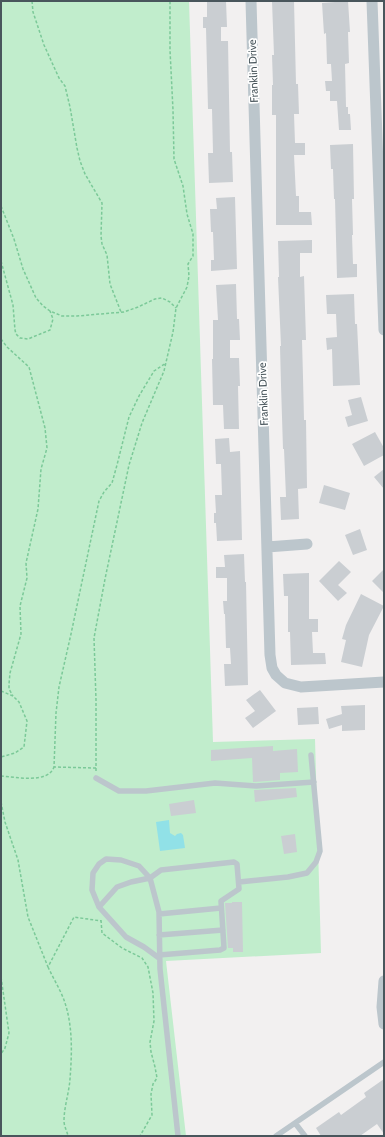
<svg xmlns="http://www.w3.org/2000/svg" width="385" height="1137" font-family="Cabin,sans-serif">
<rect width="100%" height="100%" fill="#f2f0f0"/>
<!-- green -->
<path fill="#c1edcc" d="M1,1H189L213,742L315,739L321,953L166,961L186,1136H1Z"/>
<!-- water -->
<path fill="#91e1e7" d="M169,820L170,833L175,836L177,834L181,833L183,835L185,848L160,851L156,822Z"/>
<!-- building -->
<path fill="#caced2" d="M207,1H226L227,27H221V41H228L230,152H232L233,182L209,183L208,153H213L212,109H208L206,28H203V17H207Z
M272,1H294L296,84H298L299,114H294L295,143H305V155H294L296,196H299V212H311L312,225H276V115H272V85H273L272,55H274Z
M348,1L350,32H348L349,63L345,64L346,107H348V114H350L351,130H339L337,101H330V91H326L325,81H332L331,64H327L326,33L324,34L322,3Z
M353,144L354,199H352L353,235H352L353,264H357V277L337,278L335,199H334L333,169H331L330,145Z
M235,197L237,269L211,271V260H214L213,232H211L210,209H217L216,198Z
M312,240V253H300V277L304,276L306,340H302L303,377L304,420H306L307,488L298,489L299,519L281,520L280,497H286L284,449H283L281,385L280,346H281L278,277H279L278,241Z
M236,284L237,319H239L240,340H230V358H239L240,386H238L239,429H224L223,405H213L212,359H213V320H218L216,285Z
M354,294L355,324H357L360,385L333,386L332,349L327,350L326,338L337,337L336,314H327L326,295Z
M361,397L368,421L348,427L345,417L352,415L348,400Z
M375,432L384,448V455L364,466L352,444Z
M229,438L230,452L240,451L242,540L217,541L216,523H214V513H216L215,495H222L221,464H216L215,439Z
M384,469V489L374,477Z
M324,485L350,493L345,510L319,503Z
M360,529L367,550L353,555L345,535Z
M244,554L245,582H246L248,685L225,686L224,664H231L230,648H226L225,614H224L223,601H227V578H216V567H225L224,555Z
M339,561L351,572L338,585L347,593L338,601L319,581Z
M384,569V593L372,581Z
M309,573V619H318V632H312L313,653H325L326,664L291,665L290,632H288V596H284L283,574Z
M361,594L384,606L369,635L362,667L341,662L346,640L342,639L346,625Z
M260,690L276,711L253,728L245,718L255,711L246,700Z
M365,705V730L342,731V725L329,729L326,719L342,714L341,706Z
M318,707L319,724L298,725L297,708Z
M273,746V751L297,749L298,772L280,773V780L253,782L252,758L211,761V750Z
M296,788L297,797L255,802L254,790Z
M194,800L196,813L171,816L169,804Z
M295,834L297,852L284,854L281,836Z
M232,902H242L243,952H233V948H228L225,903H232Z
M384,1079V1134L377,1124L360,1136H321L316,1128L339,1112L341,1115L366,1097L364,1093Z"/>
<g fill="none" stroke-linecap="round" stroke-linejoin="round">
<!-- path -->
<path stroke="#7bc998" stroke-width="1.5" stroke-dasharray="3 2" stroke-linecap="butt" d="M32,1L33,12L44,45L59,78L65,86L70,107L77,148L80,161L85,174L102,203L101,236L102,244L107,255L110,284L121,312
M1,206L14,239L23,269L36,298L43,306L50,311L62,316H77L124,312L138,307L155,299L162,298L170,302L176,308
M1,261L13,305L15,330L16,334L20,338L28,339L50,330L53,319L50,311
M1,339L7,347L29,367L45,428L47,448L41,469L38,509L26,563L27,578L20,606L21,634L10,673L9,684V689L13,696
M1,691L13,696L19,702L27,721L24,747L15,753L1,757
M96,768L54,767L56,713L59,687L71,634L99,501L104,492L112,483L117,465L129,417L139,396L154,371L166,363
M96,771V700L94,638L105,579L129,465L142,423L164,371L173,332L176,308L187,287L189,276L188,264L193,256V234L187,214L183,186L174,159L173,110L170,50V1
M1,776C16,777 48,784 54,767
M1,802L5,822L18,860L28,917L48,967L74,917L101,921
M101,920L102,933L122,948L142,958L148,967L153,993L154,1021L150,1042L151,1052L155,1067L157,1078L153,1084L151,1094L152,1115L140,1136
M48,967C53,978 60,989 64,1000C73,1025 72,1053 70,1079C69,1093 64,1107 64,1121C64,1126 67,1131 68,1136
M1,977L9,1033L5,1048L1,1054"/>
<!-- service -->
<path stroke="#bcc6cc" stroke-width="5.5" d="M96,778L119,791H146L215,783L256,786L314,782
M239,882L288,877L307,873L316,862L320,851L311,755
M99,907L117,887L131,882L150,878L161,870L234,862L237,864L239,889L221,901L224,948L220,950L159,955
M159,914L221,908
M159,935L223,930
M159,958L144,947L126,937L99,907L92,890L93,873L99,864L106,859L121,860L139,866L150,878L159,912L160,969L178,1136
M295,1123L305,1136
M276,1136L384,1062"/>
<!-- minor -->
<path stroke="#bcc6cc" stroke-width="11" d="M251,1L270,655L272,668L276,675L285,683L301,687L384,682
M372,1L384,330
M267,547L307,544
M384,981L382,1007L384,1024"/>
</g>
<g text-anchor="middle" dominant-baseline="central" stroke-width="3.5" stroke-linejoin="round" paint-order="stroke">
<!-- street labels -->
<g font-size="11" fill="#49565c" stroke="#fff">
<text transform="translate(253 71) rotate(-92)">Franklin Drive</text>
<text transform="translate(263 394) rotate(-92)">Franklin Drive</text>
</g>
</g>
<!-- border -->
<rect width="385" height="1137" fill="none" stroke="#49565c" stroke-width="4"/>
</svg>
